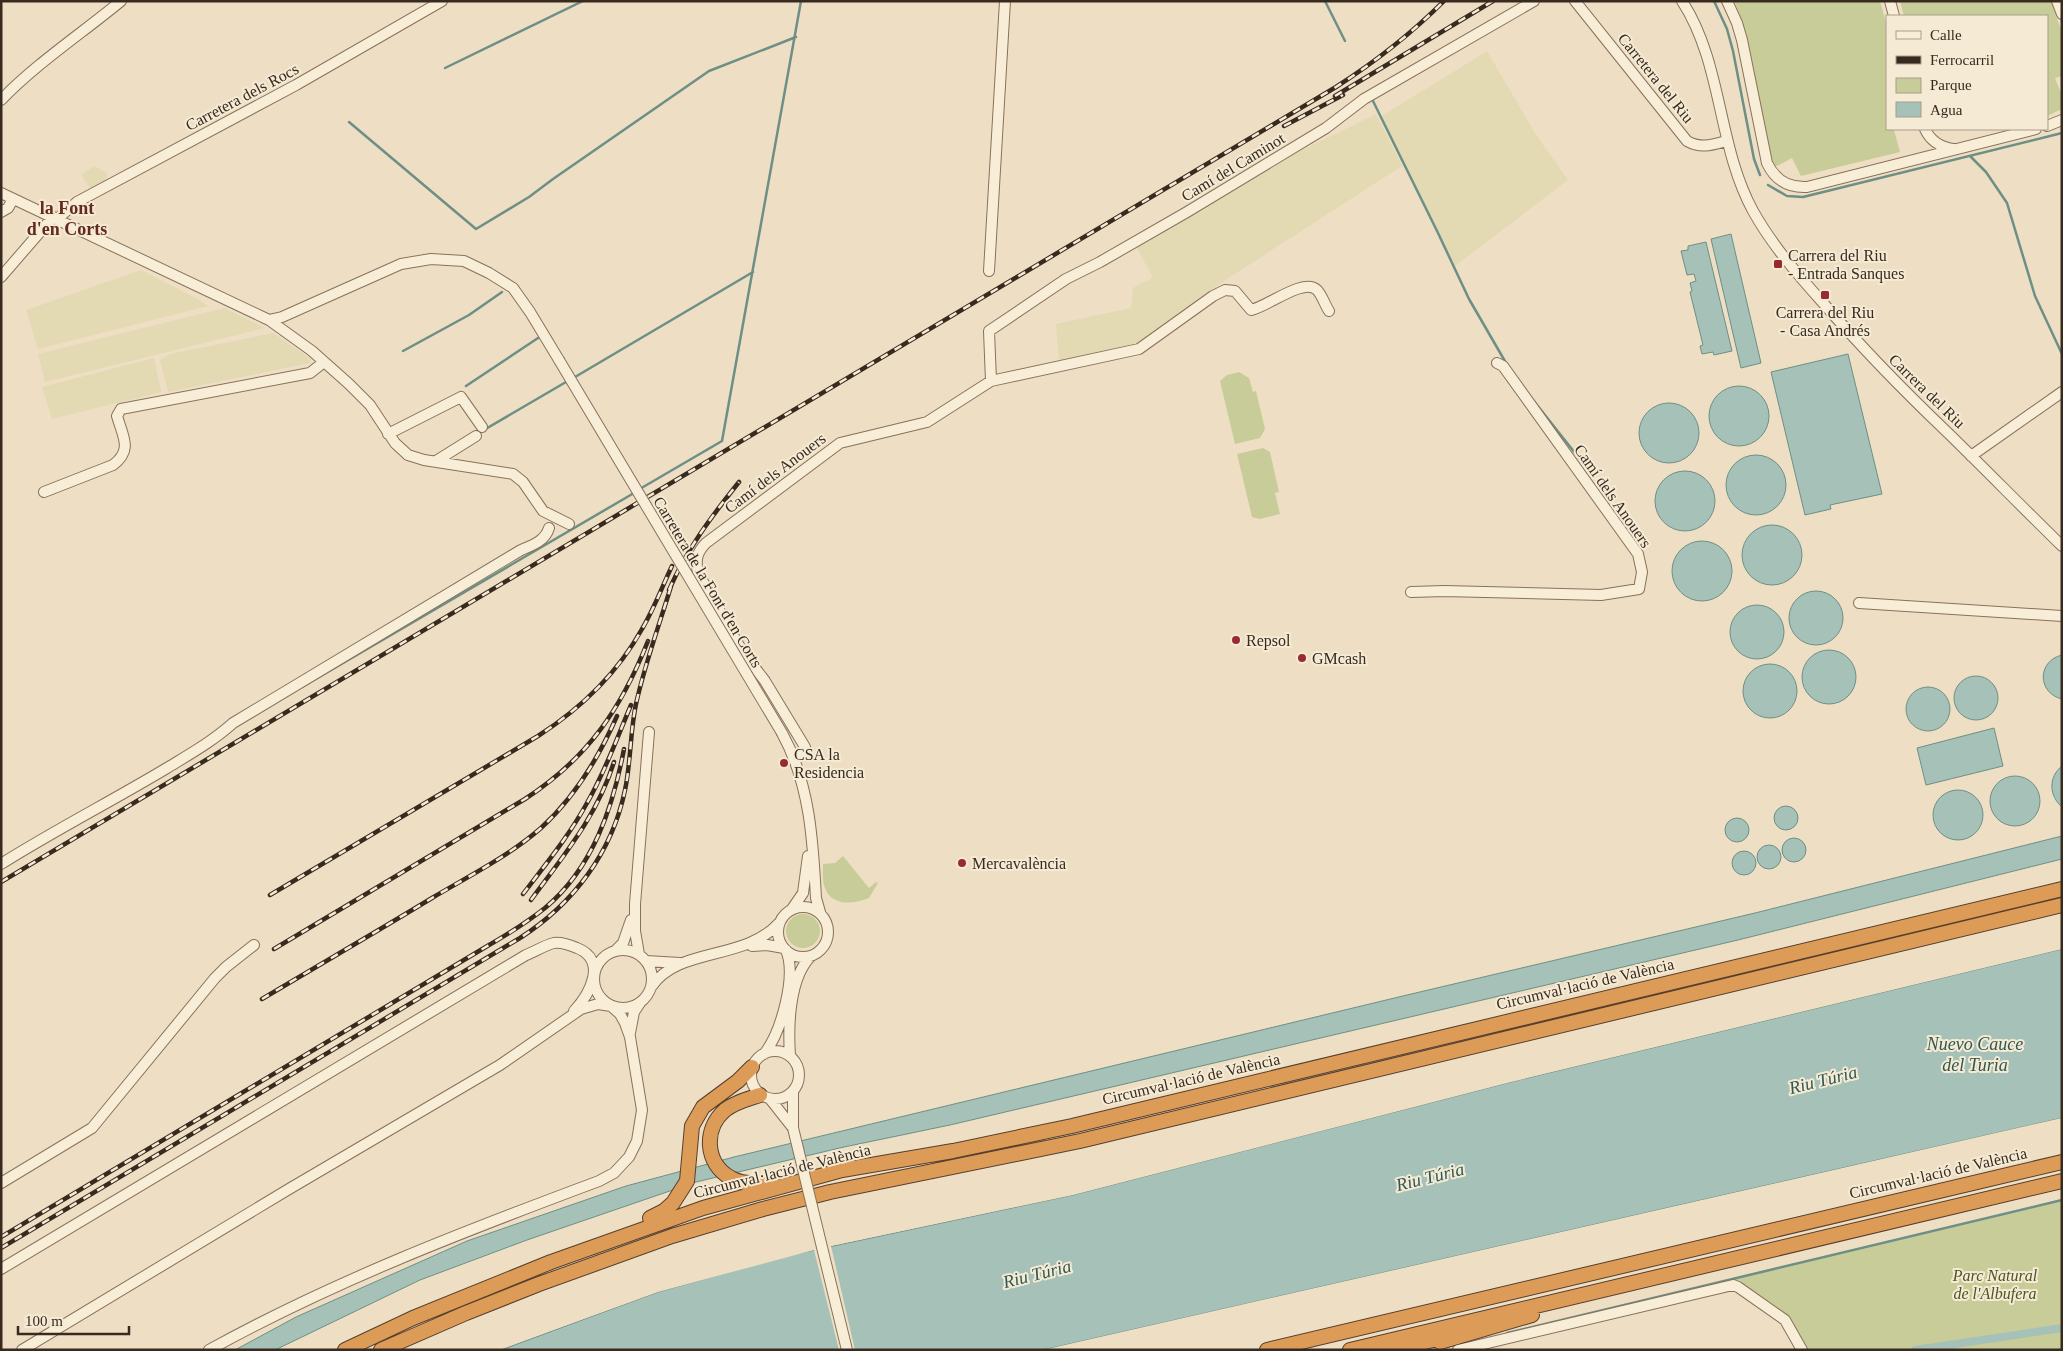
<svg xmlns="http://www.w3.org/2000/svg" width="2063" height="1351" font-family="'Times New Roman',serif">
<rect width="100%" height="100%" fill="#eedfc4"/>
<!-- farmland -->
<path fill="#e3d9b2" d="M1487,51L1536,135L1568,180L1455,266L1382,116Z
M1376,114L1402,166L1218,285L1137,343L1059,361L1056,324L1131,308L1133,288L1153,278L1135,244L1253,174Z
M94,166L107,173V181L102,185L91,189L81,175Z
M141,270L198,299L208,306L38,349L26,310Z
M224,308L265,328L45,382L38,354Z
M273,333L311,359L310,363L168,392L160,360L170,354Z
M154,358L161,392L52,419L42,387Z"/>
<!-- green -->
<path fill="#c8cc98" d="M1734,1H1880L1887,26V129H1900L1894,130L1900,152L1801,176L1792,158L1775,167C1756,113 1758,54 1734,1Z
M1900,1H2051L2062,33V76L2055,78L2062,96V109L2047,116V16H1904Z
M1239,372L1249,378L1253,392L1256,391L1265,429L1260,438L1235,444L1220,381L1227,375Z
M1263,448L1270,452L1279,492L1275,493L1280,514L1260,519L1252,517L1237,454Z
M843,856L869,888L876,882L878,883L869,898C854,904 832,907 825,888C822,881 823,871 823,864L835,863Z
M786 931a17 17 0 1 1 34 0a17 17 0 1 1-34 0Z
M2062,1201V1350H1804L1788,1319L1732,1278Z"/>
<!-- water -->
<path fill="#a6c1b8" stroke="#6d8f85" d="M1731,234L1761,363L1741,368L1711,239Z
M1706,242L1732,351L1714,355L1713,352L1702,354L1700,346L1703,345L1690,292L1692,291L1690,283L1696,281L1694,274L1687,275L1681,251L1688,250V246Z
M1848,354L1882,494L1830,505L1831,509L1805,515L1771,372Z
M1709 416a30 30 0 1 1 60 0a30 30 0 1 1-60 0Z
M1639 433a30 30 0 1 1 60 0a30 30 0 1 1-60 0Z
M1726 485a30 30 0 1 1 60 0a30 30 0 1 1-60 0Z
M1655 501a30 30 0 1 1 60 0a30 30 0 1 1-60 0Z
M1742 555a30 30 0 1 1 60 0a30 30 0 1 1-60 0Z
M1672 571a30 30 0 1 1 60 0a30 30 0 1 1-60 0Z
M1789 618a27 27 0 1 1 54 0a27 27 0 1 1-54 0Z
M1730 632a27 27 0 1 1 54 0a27 27 0 1 1-54 0Z
M1802 677a27 27 0 1 1 54 0a27 27 0 1 1-54 0Z
M2062,655V699C2037,693 2037,661 2062,655Z
M1743 691a27 27 0 1 1 54 0a27 27 0 1 1-54 0Z
M1954 698a22 22 0 1 1 44 0a22 22 0 1 1-44 0Z
M1906 709a22 22 0 1 1 44 0a22 22 0 1 1-44 0Z
M1994,728L2003,766L1926,785L1917,748Z
M2062,766V807C2049,796 2048,777 2062,766Z
M1990 801a25 25 0 1 1 50 0a25 25 0 1 1-50 0Z
M1933 815a25 25 0 1 1 50 0a25 25 0 1 1-50 0Z
M1774 818a12 12 0 1 1 24 0a12 12 0 1 1-24 0Z
M1725 830a12 12 0 1 1 24 0a12 12 0 1 1-24 0Z
M2062,836V859L1738,940L950,1125L844,1147L696,1182L527,1240L420,1280L275,1350H235L296,1317L467,1241L626,1186L734,1157L1407,995L1755,913Z
M1782 850a12 12 0 1 1 24 0a12 12 0 1 1-24 0Z
M1757 857a12 12 0 1 1 24 0a12 12 0 1 1-24 0Z
M1732 863a12 12 0 1 1 24 0a12 12 0 1 1-24 0Z
M2062,949V1118L1043,1350H501L658,1292L791,1255L1073,1195L1511,1082Z"/>
<!-- pier -->
<path fill="#eedfc4" d="M2062,947V949L1511,1082L1073,1195L831,1246L855,1350H839L814,1250L658,1292L498,1350L513,1342L657,1290L791,1252L882,1231L1072,1192L1511,1080Z
M2062,1118V1121L1054,1350H1043Z"/>
<g fill="none" stroke-linecap="round" stroke-linejoin="round">
<!-- stream -->
<path stroke="#6d8f85" stroke-width="2.5" d="M1325,1L1345,41
M1714,1L1727,29L1733,51L1754,159L1760,175
M445,68L583,1
M1373,101L1438,233L1469,299L1506,363
M349,122L476,229L529,197L553,179L709,71L796,37
M1971,157L1986,172L2007,203L2035,296L2062,354
M1768,185L1787,196L1803,197L2062,133
M403,351L469,315L502,292
M575,377L753,272
M466,386L538,338
M1533,400L1579,458
M477,434L566,382
M638,490L722,441L801,1
M302,687L634,493
M1507,1333L2062,1200
M1918,1350L1919,1349"/>
<!-- canal -->
<path stroke="#a6c1b8" stroke-width="8" d="M1915,1350L2062,1328"/>
<defs>
<path id="minor" d="M1575,1L1687,141C1701,149 1712,145 1726,141
M1682,1C1723,64 1717,145 1753,211C1772,245 1798,275 1824,304C1863,349 1904,391 1947,432C1985,469 2023,508 2062,546
M1727,1L1737,23L1742,40L1767,163C1775,180 1788,188 1807,187L2036,129
M1890,1L1894,16
M2057,1L2062,14
M1,100C37,63 81,34 121,1
M2047,126L2062,120
M1925,129C1930,140 1940,147 1953,149
M1,193L269,320L282,317L401,264L431,259L464,261L489,273L513,288L530,312L559,360
M1,212L8,208L13,199
M57,219L77,202L296,85L442,1
M989,271L1005,1
M1,277L53,217
M269,320L312,351L349,384L370,405L395,443L408,455L424,460L513,474L523,482L543,511L569,524
M991,381L989,331L1066,279L1100,262L1187,212L1326,128L1364,99L1534,1
M388,434L461,397L482,427
M1971,456L2062,392
M436,461L476,436
M44,492L113,465C133,450 123,437 117,416L121,409L310,373L324,362
M1411,592L1444,591L1601,595L1639,589L1642,572L1638,554L1503,366L1497,363
M1859,603L2062,616
M782,733C810,784 813,841 816,898L820,912
M795,759L803,754L805,747L765,681L742,651L698,573C695,560 697,552 706,543L840,443L927,422L991,381L1139,349L1213,296L1225,290L1235,291L1251,310C1267,307 1304,277 1317,290C1322,295 1325,305 1329,311
M1,864C55,830 112,801 167,768C190,754 213,741 233,723L521,550C533,545 545,541 549,528
M778 932a25 25 0 1 1 50 0a25 25 0 1 1-50 0Z
M792,909L803,893L808,856
M752,946L767,945L784,948
M594 979a29 29 0 1 1 58 0a29 29 0 1 1-58 0Z
M615,951L623,943L631,920
M639,954L635,931V904L649,732
M646,961L680,963
M652,986C678,947 745,961 779,923
M630,1033L634,1012L640,1003
M751 1075a24 24 0 1 1 48 0a24 24 0 1 1-48 0Z
M764,1054C781,1033 797,976 786,950
M790,1056C788,1026 789,978 811,956
M793,1091V1127
M770,1099L793,1128
M1,1183L92,1128L215,978L226,967L254,945
M1,1269L526,955C534,952 545,945 554,943C561,942 570,945 577,948C608,960 590,994 574,1011
M22,1350L289,1189L500,1065L581,1009L598,1004L611,1006L620,1014L625,1023L630,1037L642,1110L637,1141L629,1157L614,1173L599,1181C465,1231 334,1281 209,1350
M1458,1350L1733,1285L1738,1287L1785,1320L1802,1350"/>
<path id="highway" d="M760,1095C748,1099 735,1102 725,1110C703,1129 705,1164 731,1178C743,1185 758,1184 772,1182
M650,1218L664,1211L673,1203L687,1181L692,1126L703,1107L738,1081L752,1067
M1440,1342L1532,1315
M345,1350L413,1318L551,1262L703,1208L842,1170L953,1151L1072,1126L2062,889
M381,1350L466,1313L539,1284L672,1236L763,1209L830,1192L1080,1141L2062,905
M1267,1350L2062,1162
M1350,1350L2062,1181
M1392,1350L1449,1336"/>
</defs>
<!-- minor casing -->
<use href="#minor" stroke="#88715b" stroke-width="12"/>
<!-- highway casing -->
<use href="#highway" stroke="#563f2f" stroke-width="16"/>
<!-- minor -->
<use href="#minor" stroke="#f8edd7" stroke-width="10"/>
<!-- highway -->
<use href="#highway" stroke="#dc9b56" stroke-width="14"/>
<defs>
<path id="rail" d="M1335,96L1493,1
M1284,126L1343,95
M669,590C687,549 711,517 739,482
M1,882L1336,87C1375,62 1411,34 1444,1
M523,894C545,865 569,836 587,803C605,772 617,738 631,705
M270,895L538,736C580,709 617,674 642,629C654,609 662,587 672,566
M531,900C564,855 597,816 614,762
M274,949L525,799C588,758 621,709 648,641
M262,999C319,965 376,932 432,898C469,876 509,856 541,828C575,797 599,757 617,716
M1,1237L484,948C505,936 526,923 545,908C593,868 613,807 624,749
M1,1248L520,938C573,904 612,853 625,790C631,762 630,732 636,704C645,663 660,623 672,583"/>
</defs>
<!-- rail casing -->
<use href="#rail" stroke="#382a1f" stroke-width="4.5"/>
<!-- rail -->
<use href="#rail" stroke="#f5ead4" stroke-width="2.5" stroke-dasharray="8" stroke-linecap="butt"/>
<defs>
<path id="minor-bridge" d="M559,360L782,733
M793,1128L847,1350"/>
</defs>
<!-- minor-bridge casing -->
<use href="#minor-bridge" stroke="#88715b" stroke-width="12" stroke-linecap="butt"/>
<!-- minor-bridge -->
<use href="#minor-bridge" stroke="#f8edd7" stroke-width="10"/>
</g>
<!-- markers -->
<g fill="#972b31" stroke="#f5ead4" stroke-width="2">
<rect x="1773" y="259" width="10" height="10" rx="2.5"/>
<rect x="1820" y="290" width="10" height="10" rx="2.5"/>
<circle cx="1236" cy="640" r="5"/>
<circle cx="1302" cy="658" r="5"/>
<circle cx="784" cy="763" r="5"/>
<circle cx="962" cy="863" r="5"/>
</g>
<g text-anchor="middle" dominant-baseline="central" stroke-width="4" stroke-linejoin="round" paint-order="stroke">
<!-- street labels -->
<g font-size="16" fill="#382a1f" stroke="#f5ead4">
<text transform="translate(1656 78) rotate(51)">Carretera del Riu</text>
<text transform="translate(242 97) rotate(-28)">Carretera dels Rocs</text>
<text transform="translate(1233 167) rotate(-31)">Camí del Caminot</text>
<text transform="translate(1927 391) rotate(44)">Carrera del Riu</text>
<text transform="translate(775 473) rotate(-37)">Camí dels Anouers</text>
<text transform="translate(1613 496) rotate(55)">Camí dels Anouers</text>
<text transform="translate(708 582) rotate(59)">Carretera de la Font d'en Corts</text>
<text transform="translate(1585 984) rotate(-13)">Circumval·lació de València</text>
<text transform="translate(1191 1079) rotate(-13)">Circumval·lació de València</text>
<text transform="translate(782 1171) rotate(-14)">Circumval·lació de València</text>
<text transform="translate(1938 1173) rotate(-13)">Circumval·lació de València</text>
</g>
<!-- poi labels -->
<g font-size="16" fill="#382a1f" stroke="#f5ead4" text-anchor="start">
<text x="1788" y="255">Carrera del Riu<tspan x="1788" dy="18">- Entrada Sanques</tspan></text>
<text x="1825" y="312" text-anchor="middle">Carrera del Riu<tspan x="1825" dy="18">- Casa Andrés</tspan></text>
<text x="1246" y="640">Repsol</text>
<text x="1312" y="658">GMcash</text>
<text x="794" y="754">CSA la<tspan x="794" dy="18">Residencia</tspan></text>
<text x="972" y="863">Mercavalència</text>
</g>
<!-- park labels -->
<g font-size="16" font-style="italic" fill="#4b5525" stroke="#f5ead4">
<text x="1995" y="1275">Parc Natural<tspan x="1995" dy="18">de l'Albufera</tspan></text>
</g>
<!-- neighbourhood labels -->
<g font-size="18" font-weight="bold" fill="#642a1e" stroke="#f5ead4">
<text x="67" y="208">la Font<tspan x="67" dy="21">d'en Corts</tspan></text>
</g>
<!-- water labels -->
<g font-size="18" font-style="italic" fill="#2e5853" stroke="#f5ead4">
<text x="1975" y="1044">Nuevo Cauce<tspan x="1975" dy="21">del Turia</tspan></text>
<text transform="translate(1823 1080) rotate(-14)">Riu Túria</text>
<text transform="translate(1430 1177) rotate(-14)">Riu Túria</text>
<text transform="translate(1037 1274) rotate(-14)">Riu Túria</text>
</g>
</g>
<!-- border -->
<rect width="2063" height="1351" fill="none" stroke="#382a1f" stroke-width="5"/>
<!-- legend -->
<rect x="1886" y="15" width="162" height="115" fill="#f5ead4" stroke="#a99d8c"/>
<rect x="1896" y="31" width="25" height="8" fill="#f8edd7" stroke="#a99d8c"/>
<text x="1930" y="40" font-size="15" fill="#382a1f">Calle</text>
<rect x="1896" y="56" width="25" height="8" fill="#382a1f" stroke="#a99d8c"/>
<text x="1930" y="65" font-size="15" fill="#382a1f">Ferrocarril</text>
<rect x="1896" y="78" width="25" height="15" fill="#c8cc98" stroke="#a99d8c"/>
<text x="1930" y="90" font-size="15" fill="#382a1f">Parque</text>
<rect x="1896" y="102" width="25" height="15" fill="#a6c1b8" stroke="#a99d8c"/>
<text x="1930" y="115" font-size="15" fill="#382a1f">Agua</text>
<!-- scale -->
<path d="M18 1326v8h111v-8" fill="none" stroke="#382a1f" stroke-width="2.5"/>
<text x="25" y="1326" font-size="15" fill="#382a1f" stroke="#f5ead4" stroke-width="4" paint-order="stroke">100 m</text>
</svg>
